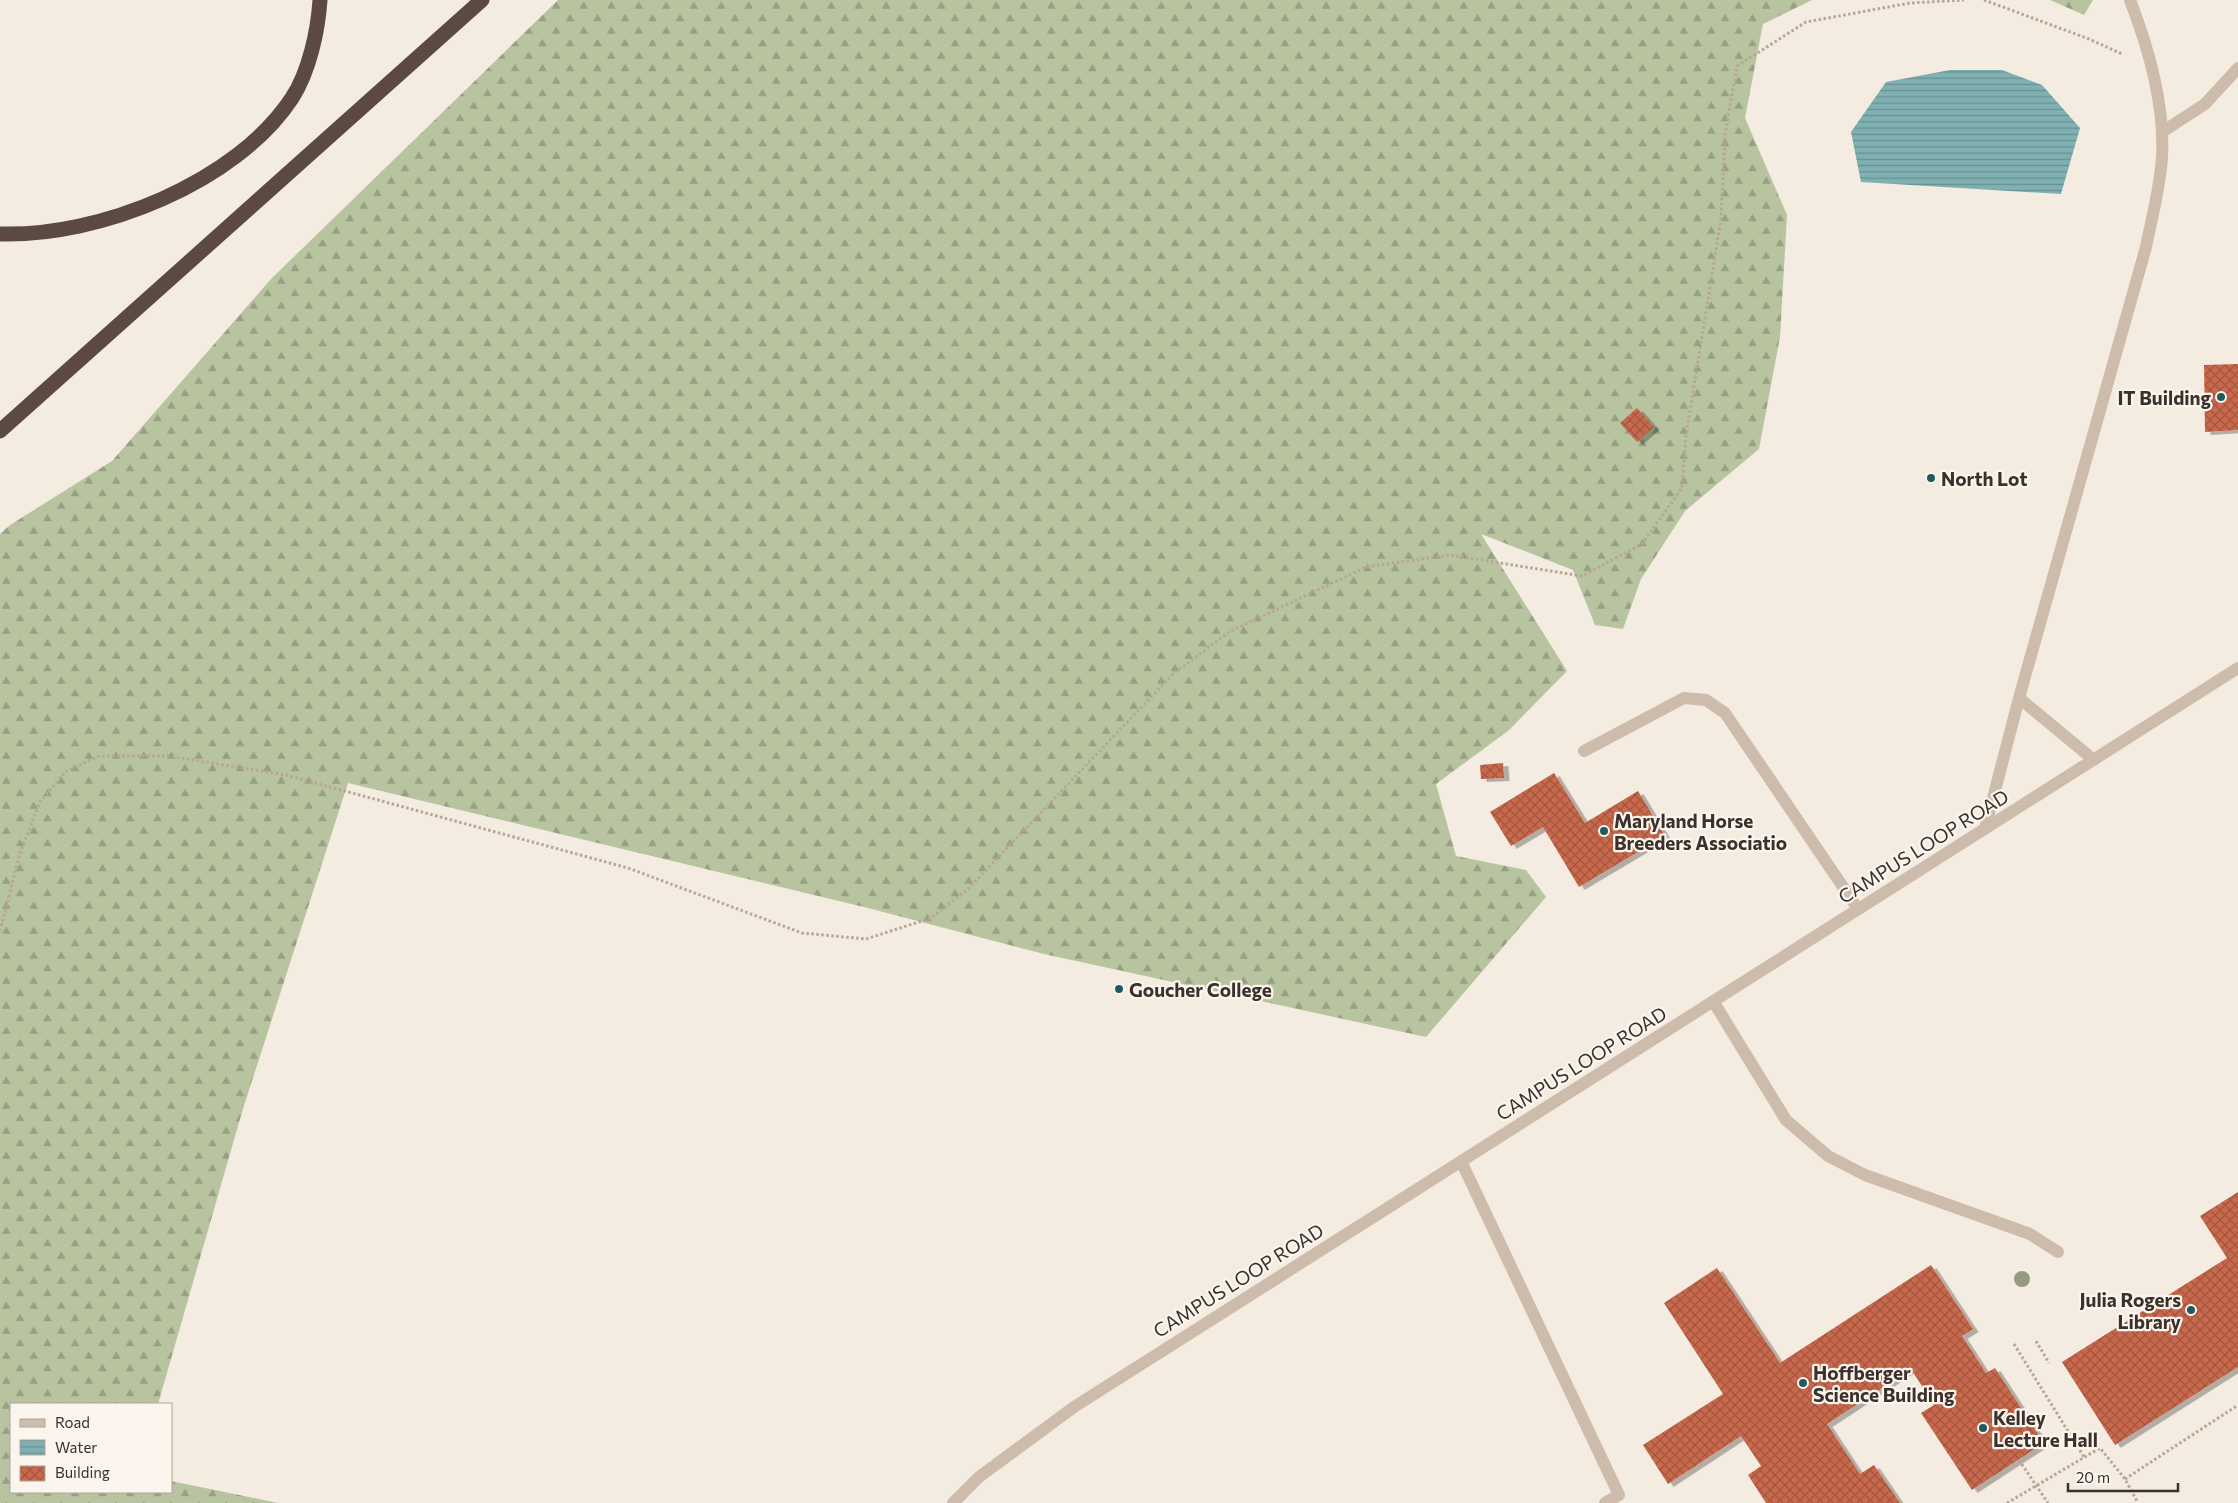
<svg xmlns="http://www.w3.org/2000/svg" width="2238" height="1503" font-family="Commissioner,sans-serif">
<defs>
<pattern id="forest-firs" width="22" height="20" patternUnits="userSpaceOnUse" patternTransform="scale(1.25)"><rect width="22" height="20" fill="#b8c4a0"/><path d="M5 1l3.5 6h-7zM16 11l3.5 6h-7z" fill="#97a083"/></pattern>
<pattern id="water-rules" width="6" height="5" patternUnits="userSpaceOnUse" patternTransform="scale(1.25)"><rect width="6" height="5" fill="#7fb0b2"/><path d="M0 2.5h6" fill="none" stroke="#699091"/></pattern>
<pattern id="building-cross-hatch" width="8" height="8" patternUnits="userSpaceOnUse" patternTransform="scale(1.25)"><rect width="8" height="8" fill="#c8694b"/><path d="M0 0l8 8M0 8l8-8" fill="none" stroke="#a4573f"/></pattern>
<filter id="shadow"><feDropShadow dx="5.5" dy="3" stdDeviation="0" flood-color="#0004"/></filter>
</defs>
<rect width="100%" height="100%" fill="#f4ebe1"/>
<!-- forest -->
<path fill="url(#forest-firs)" d="M558,0H1812L1763,24L1745,118L1787,215L1780,337L1759,449L1685,511L1641,579L1623,629L1595,625L1573,570L1481,534L1567,671L1508,731L1436,784L1456,856L1526,870L1546,897L1426,1037L1044,954L868,908L348,783L242,1112L158,1404H11V1492H171V1481L278,1503H0V534L10,525L112,461L271,279Z
M2050,0H2093L2084,15Z"/>
<!-- water -->
<path fill="url(#water-rules)" d="M1950,70H2002L2042,85L2080,128L2061,194L1861,182L1851,132L1886,82Z"/>
<!-- building -->
<path fill="url(#building-cross-hatch)" filter="url(#shadow)" d="M2238,364V430L2205,432L2204,365Z
M1637,408L1654,427L1637,442L1620,423Z
M1503,763L1504,778L1481,779L1480,765Z
M1554,773L1585,823L1638,791L1665,836L1579,887L1543,827L1511,846L1490,812Z
M2238,1192V1367L2115,1445L2062,1362L2227,1258L2200,1216Z
M1931,1265L1973,1329L1962,1336L1986,1373L1995,1368L2044,1443L1972,1490L1921,1413L1934,1405L1911,1369L1827,1424L1860,1474L1874,1465L1900,1503H1766L1748,1475L1761,1466L1741,1436L1668,1484L1643,1445L1723,1394L1664,1303L1717,1268L1780,1363Z"/>
<g fill="none" stroke-linecap="round" stroke-linejoin="round">
<!-- path -->
<path stroke="#b9a596" stroke-width="3" stroke-dasharray="2.5 2.5" stroke-linecap="butt" d="M1984,0L2089,39L2122,54
M0,931L20,853L40,802L66,771L100,756H169L286,775L628,868L802,933L866,939L931,918L969,888L1173,674L1229,632L1366,567L1450,555L1582,576L1642,544L1682,488L1686,436L1721,219L1725,134L1737,66L1806,22L1910,3L1964,0
M2036,1341L2049,1363
M2014,1344L2084,1457
M2019,1460L2048,1503
M2125,1479L2238,1405
M2007,1503L2100,1448L2125,1479L2138,1503"/>
<!-- minor -->
<path stroke="#cdbbac" stroke-width="12" d="M2162,132L2205,104L2238,68
M2019,698L2094,760
M1584,751L1684,698L1706,700L1725,713L1858,909
M1985,829L2019,698L2146,247C2152,217 2160,188 2162,157C2165,104 2149,49 2130,0
M1713,1001L1786,1120L1828,1156L1865,1175L2030,1234L2058,1252
M1461,1161L1619,1495L1605,1503
M953,1503L979,1477L1074,1407L2238,668"/>
<!-- highway -->
<path stroke="#5c4a42" stroke-width="15" d="M0,234C99,237 236,183 292,98C309,72 318,31 320,0
M0,431L482,0"/>
</g>
<!-- trees -->
<circle fill="#969b7f" cx="2022" cy="1279" r="8"/>
<!-- markers -->
<g fill="#1f5a5e" stroke="#fbf5ee" stroke-width="2">
<circle cx="2221" cy="397" r="5"/>
<circle cx="1931" cy="478" r="5"/>
<circle cx="1604" cy="831" r="5"/>
<circle cx="1119" cy="989" r="5"/>
<circle cx="2191" cy="1310" r="5"/>
<circle cx="1803" cy="1383" r="5"/>
<circle cx="1983" cy="1428" r="5"/>
</g>
<g text-anchor="middle" dominant-baseline="central" stroke-width="4.5" stroke-linejoin="round" paint-order="stroke">
<!-- poi labels -->
<g font-size="19" font-weight="bold" fill="#3b302b" stroke="#fbf5ee" text-anchor="start">
<text x="2211" y="397" text-anchor="end">IT Building</text>
<text x="1941" y="478">North Lot</text>
<text x="1614" y="820">Maryland Horse<tspan x="1614" dy="22">Breeders Associatio</tspan></text>
<text x="1129" y="989">Goucher College</text>
<text x="2181" y="1299" text-anchor="end">Julia Rogers<tspan x="2181" dy="22">Library</tspan></text>
<text x="1813" y="1372">Hoffberger<tspan x="1813" dy="22">Science Building</tspan></text>
<text x="1993" y="1417">Kelley<tspan x="1993" dy="22">Lecture Hall</tspan></text>
</g>
<!-- street labels -->
<g font-size="19" fill="#3b302b" stroke="#fbf5ee">
<text transform="translate(1923 846) rotate(-32)">CAMPUS LOOP ROAD</text>
<text transform="translate(1581 1063) rotate(-32)">CAMPUS LOOP ROAD</text>
<text transform="translate(1238 1280) rotate(-32)">CAMPUS LOOP ROAD</text>
</g>
</g>
<!-- legend -->
<rect x="10" y="1403" width="162" height="90" fill="#fbf5ee" stroke="#aea6a0"/>
<rect x="20" y="1419" width="25" height="8" fill="#cdbbac" stroke="#aea6a0"/>
<text x="55" y="1428" font-size="15" fill="#3b302b">Road</text>
<rect x="20" y="1440" width="25" height="15" fill="url(#water-rules)" stroke="#aea6a0"/>
<text x="55" y="1453" font-size="15" fill="#3b302b">Water</text>
<rect x="20" y="1466" width="25" height="15" fill="url(#building-cross-hatch)" stroke="#aea6a0"/>
<text x="55" y="1478" font-size="15" fill="#3b302b">Building</text>
<!-- scale -->
<path d="M2068 1483v8h110v-8" fill="none" stroke="#3b302b" stroke-width="2.5"/>
<text x="2076" y="1483" font-size="15" fill="#3b302b" stroke="#fbf5ee" stroke-width="4" paint-order="stroke">20 m</text>
</svg>
